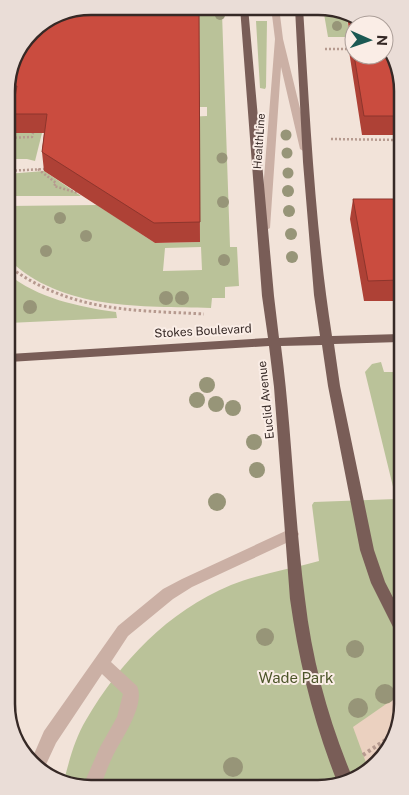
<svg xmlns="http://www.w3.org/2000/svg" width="409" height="795" font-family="'Public Sans',sans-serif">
<rect width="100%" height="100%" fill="#f2e3d9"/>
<!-- green -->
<path fill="#bac299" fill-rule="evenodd" d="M167,7H210L222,13L230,247H237L239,286L225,287V298H212L211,308C142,306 62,311 8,259V206L97,205L155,243L200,242V127L185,126L186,117L207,116V107H187L200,91L199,24ZM201,247L202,270L163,271L165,248Z
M323,8H334L347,14L349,37H328Z
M256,21H267L266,87L265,89L260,88Z
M13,108L42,133L35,161L27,159H7V131Z
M44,171L81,196H8L7,174Z
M8,274C37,298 79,307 116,312L117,318L8,323Z
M381,362L384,372H400L403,710L385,756L345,784L79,788L64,781C69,761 75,738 86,720C120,662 168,611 231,585C259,574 290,569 319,561L312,505L314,502L396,499L365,372L372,364Z"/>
<!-- plaza -->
<path fill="#ebd1c0" d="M402,693L403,710L385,756L368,768L353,727Z"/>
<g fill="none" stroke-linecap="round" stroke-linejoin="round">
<!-- path-far2 -->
<path stroke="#b69a8f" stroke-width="2.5" stroke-dasharray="2 2" stroke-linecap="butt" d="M325,49H354
M7,114L10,102
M7,138L32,137L33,133
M331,139L399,140
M38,169L56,183L54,186L78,193
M7,171L44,169"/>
<!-- path-far1 -->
<path stroke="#b69a8f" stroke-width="3" stroke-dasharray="2.5 2.5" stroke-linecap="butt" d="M8,266C71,312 130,310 204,314"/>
<!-- path -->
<path stroke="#b69a8f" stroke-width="4" stroke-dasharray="3 3" stroke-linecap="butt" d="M363,755L393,735"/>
<!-- minor -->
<path fill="#cbb0a5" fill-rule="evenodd" d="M271,7H279L283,39L310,149L305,152L300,149L281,67L270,228L265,231L260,228L275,39Z
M292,528L297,530L299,534L297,538L192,587L173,599L128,636L111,662L137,686C146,706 120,740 112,758C107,768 104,778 100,788H82L100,747L117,717L123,694L102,674L56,743L43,771L35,768L31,761L44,731L118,626L163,589L182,579Z"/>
<!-- major -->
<path fill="#795d57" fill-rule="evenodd" d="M240,7H248L274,296L279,338L320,336L314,295L303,162L295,8H303C310,117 315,228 332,336L400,334V342L334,344L340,386L374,550L385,582L402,615V637L397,635L371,583L360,550L328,386L322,345L281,346C292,430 294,515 305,599C312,661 329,722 353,779L345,784H338C314,724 299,663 290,599L274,387L269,346L9,362V354L268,338L262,296Z"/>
</g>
<!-- trees -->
<g fill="#979578">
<circle cx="220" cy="15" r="5"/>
<circle cx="337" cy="26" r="5"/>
<circle cx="286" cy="135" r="5.5"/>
<circle cx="287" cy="153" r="5.5"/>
<circle cx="222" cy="158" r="5.5"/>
<circle cx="288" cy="173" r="5.5"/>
<circle cx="288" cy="191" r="6"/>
<circle cx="223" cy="202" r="6"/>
<circle cx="289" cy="211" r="6"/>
<circle cx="60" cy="218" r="6"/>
<circle cx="291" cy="234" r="6"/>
<circle cx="86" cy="236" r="6"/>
<circle cx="46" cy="251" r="6"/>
<circle cx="292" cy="257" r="6"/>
<circle cx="224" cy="260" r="6"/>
<circle cx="166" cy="298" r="7"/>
<circle cx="182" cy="298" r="7"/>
<circle cx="30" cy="307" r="7"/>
<circle cx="207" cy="385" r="8"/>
<circle cx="197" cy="400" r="8"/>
<circle cx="216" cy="404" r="8"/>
<circle cx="233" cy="408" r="8"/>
<circle cx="254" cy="442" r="8"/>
<circle cx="257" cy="470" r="8"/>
<circle cx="217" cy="502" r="9"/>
<circle cx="265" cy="637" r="9"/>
<circle cx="355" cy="649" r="9"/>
<circle cx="385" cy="694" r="10"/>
<circle cx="358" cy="708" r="10"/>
<circle cx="233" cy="767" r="10"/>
</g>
<!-- wall -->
<path fill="#ae4136" d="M199,7L200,242L155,243L44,171L42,152L44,133H15L12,114L13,105H7V80Z
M347,14L369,25L398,64L399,135H362L349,51L350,39Z
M353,199H399L400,301H364L350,219Z"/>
<!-- building -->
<path fill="#ca4c3f" stroke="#8d352c" d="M91,6L199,7L200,222L154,223L42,152L47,114H12L17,86H7V80L35,27Z
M351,16L369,25H354V53L351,32H354Z
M384,42L398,64L399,116H364L354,55H384Z
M353,199H399L400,280L368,281Z"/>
<g text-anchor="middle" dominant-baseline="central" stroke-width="4" stroke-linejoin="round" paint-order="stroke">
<!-- far-street labels -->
<g font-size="11" fill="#362926" stroke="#faede6">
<text transform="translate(259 141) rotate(-86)">HealthLine</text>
</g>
<!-- street labels -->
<g font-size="12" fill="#362926" stroke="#faede6">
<text transform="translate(203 331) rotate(-3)">Stokes Boulevard</text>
<text transform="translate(266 400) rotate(-96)">Euclid Avenue</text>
</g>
<!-- near-park labels -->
<g font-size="15" fill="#4c5529" stroke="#faede6">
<text x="296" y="677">Wade Park</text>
</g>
</g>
<!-- crop -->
<path d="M0 0H409V795H0ZM91 15H318A76 76 0 0 1 394 91V704A76 76 0 0 1 318 780H91A76 76 0 0 1 15 704V91A76 76 0 0 1 91 15Z" fill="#eaddd7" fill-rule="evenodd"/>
<path fill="none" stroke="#362926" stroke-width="2.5" d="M91 15H318A76 76 0 0 1 394 91V704A76 76 0 0 1 318 780H91A76 76 0 0 1 15 704V91A76 76 0 0 1 91 15Z"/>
<!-- north arrow -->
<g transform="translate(369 40) rotate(92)"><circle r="24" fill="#faede6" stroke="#ac9f99"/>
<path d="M0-4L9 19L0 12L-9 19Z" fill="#1b5953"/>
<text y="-8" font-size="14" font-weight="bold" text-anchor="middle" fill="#362926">N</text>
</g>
</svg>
